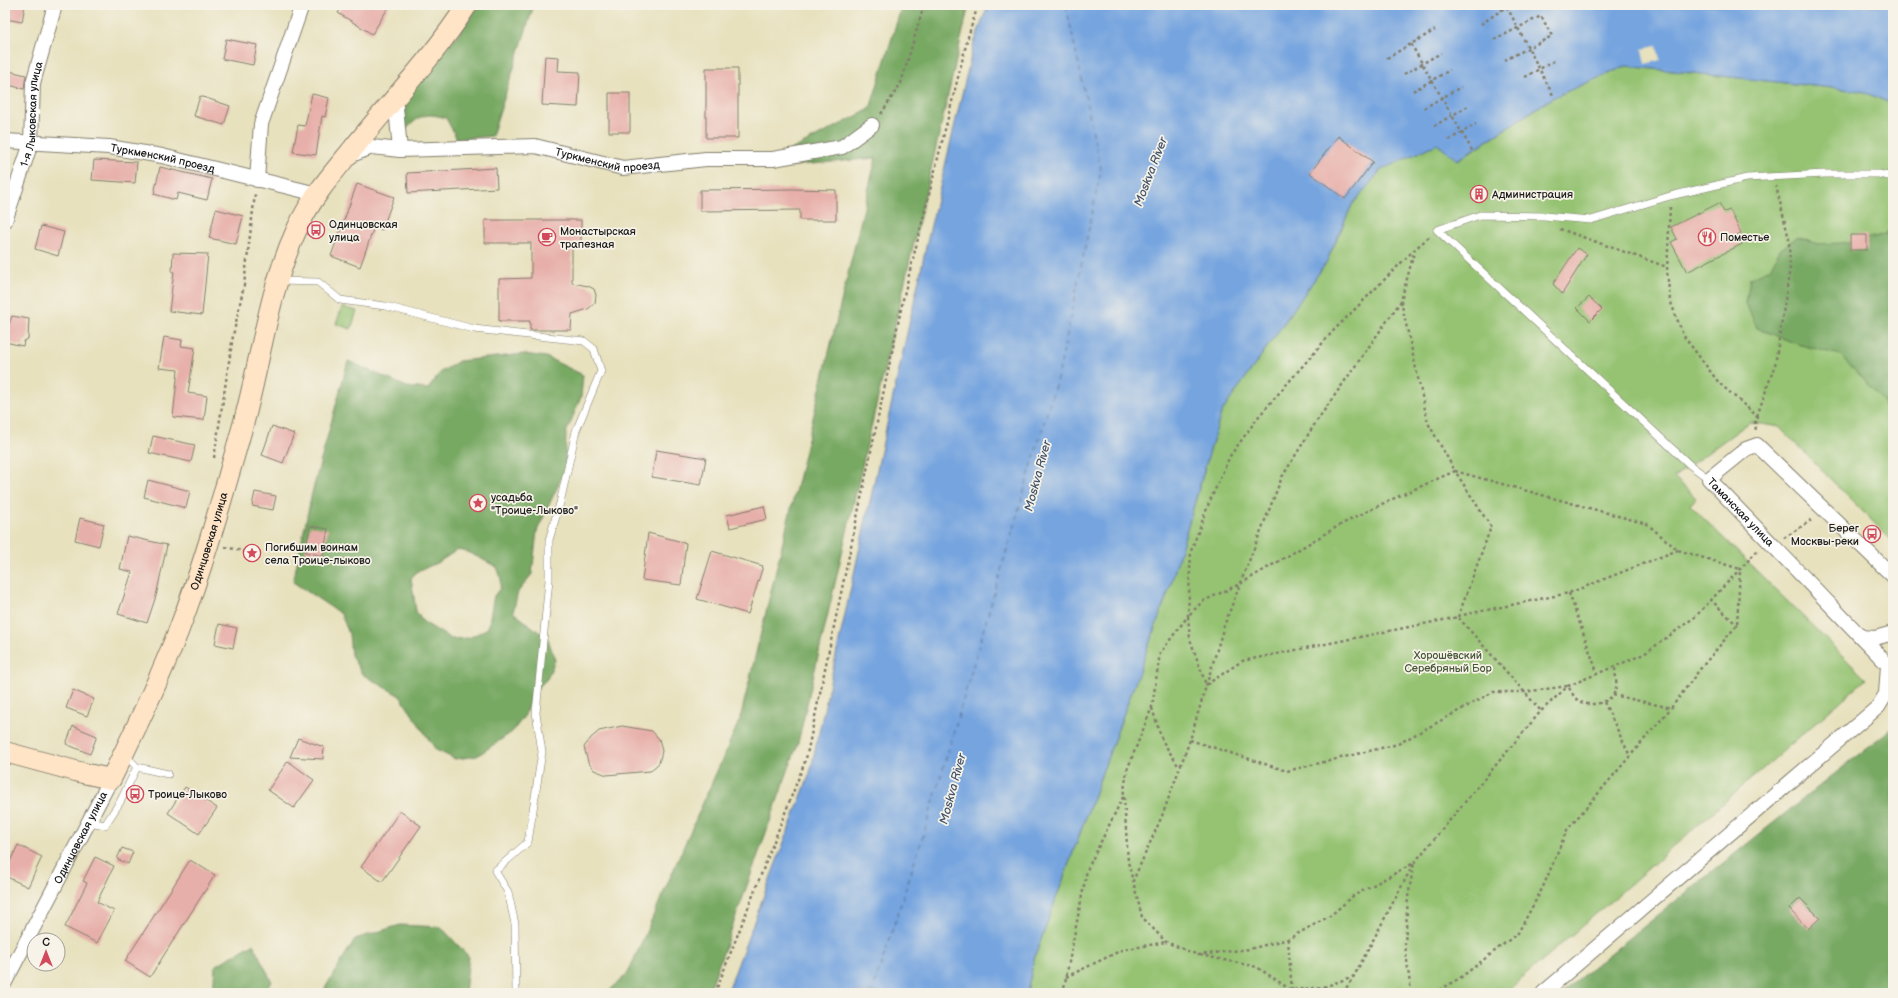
<svg xmlns="http://www.w3.org/2000/svg" width="1898" height="998" font-family="'Balsamiq Sans',sans-serif">
<rect width="100%" height="100%" fill="#f7f3e8"/>
<filter id="ink" filterUnits="userSpaceOnUse"><feTurbulence type="fractalNoise" baseFrequency=".025" numOctaves="2"/><feDisplacementMap in="SourceGraphic" scale="8" xChannelSelector="R" yChannelSelector="G"/><feConvolveMatrix kernelMatrix="1 2 1 2 8 2 1 2 1" color-interpolation-filters="sRGB"/></filter>
<filter id="wash" filterUnits="userSpaceOnUse"><feTurbulence type="fractalNoise" baseFrequency=".012" numOctaves="4" result="noise"/><feDisplacementMap in="SourceGraphic" scale="16" xChannelSelector="R" yChannelSelector="G"/><feGaussianBlur stdDeviation="0.9" result="paint"/><feColorMatrix in="noise" values="0 0 0 0 0 0 0 0 0 0 0 0 0 0 0 0 0 1.4 0 .05"/><feComposite in="paint" operator="in"/></filter>
<g filter="url(#wash)">
<rect width="100%" height="100%" fill="#e7e1be"/>
<!-- green -->
<path fill="#95c372" stroke="#587047" d="M1626,66L1861,91L1893,104V542L1779,427L1750,422L1674,477L1696,498L1690,505L1866,679L1505,993H1027L1034,959L1170,587L1221,413L1326,263L1352,205L1381,170L1437,144L1458,160L1554,97Z
M342,307L357,311L351,329L336,324Z"/>
<!-- forest -->
<path fill="#78a964" stroke="#4a6240" fill-rule="evenodd" d="M479,5H534L492,136L457,139L446,118C425,112 421,115 406,129L401,111L415,85L459,33Z
M902,5H969L798,743L714,978L708,993H607L628,973L740,719L876,158L789,166L791,150L870,109Z
M1893,227V522L1890,512L1891,440L1883,401L1840,355L1797,344L1757,328L1746,304L1750,278L1770,269L1780,250L1797,237L1818,244L1842,243L1884,235Z
M524,354L546,357L583,375L581,397L566,433L565,470L537,531L532,574L518,592L513,612L548,639L555,660L547,679L531,694L525,715L512,732L477,756L455,759L436,750L400,696L362,674L351,655L349,634L341,614L293,582L312,493L348,361L407,387L428,389L441,372L459,361ZM457,550L468,552L497,567L501,578L500,588L494,596L488,628L469,638L451,639L422,621L416,611L411,578L418,571L439,562Z
M1893,727V993H1561Z
M400,925L441,927L469,957L465,993H322L355,939Z
M253,944L272,982L262,993H213L215,966Z"/>
<!-- water -->
<path fill="#76a4df" stroke="#49607e" d="M988,5H1893V104L1861,91L1626,66L1554,97L1457,160L1437,144L1381,170L1352,205L1326,263L1221,413L1170,587L1034,959L1027,993H727L810,773L928,238L974,43Z"/>
<!-- pier -->
<path fill="#e7e1be" d="M1657,46L1660,60L1645,64L1642,49Z"/>
<g fill="none" stroke-linecap="round" stroke-linejoin="round">
<!-- ferry -->
<path stroke="#40526a" stroke-width="1" stroke-dasharray="5 4" stroke-linecap="butt" d="M872,993L928,820L1060,368L1101,170L1066,5"/>
</g>
<g id="blocks">
<!-- building -->
<path fill="#e7afa9" d="M5,5H25L22,22L5,19Z
M343,5H390L372,34L338,13Z
M226,39L257,45L253,65L222,59Z
M545,56L559,57L558,71L580,72L578,107L542,105Z
M706,68H738V138H706Z
M5,70L26,75L24,89L5,84Z
M609,93H630V132H609Z
M312,94L329,98L325,117L322,116L316,155L293,152L298,125L305,126Z
M200,96L230,106L224,125L194,116Z
M1338,136L1373,162L1345,199L1310,173Z
M94,160L137,162L135,183L92,180Z
M160,167L212,179L207,200L178,193L176,200L154,194Z
M496,168L497,188L408,193L407,173Z
M357,184L394,197L382,230L374,227L360,267L331,256Z
M792,189L836,190V220H800V210L700,211V190Z
M1719,203L1724,212L1730,210L1741,233L1737,235L1742,244L1687,272L1671,242L1677,239L1671,227Z
M216,209L243,216L236,244L209,238Z
M485,220H581V243H572V283L588,286L594,289L596,295L595,303L588,309L572,314L571,330H530V321H499V279L531,278V243H485Z
M41,226L64,232L58,256L35,249Z
M1850,235H1867V250H1850Z
M1577,248L1587,254L1562,294L1553,284Z
M173,253L208,254L202,315L169,311L174,272H172Z
M1589,297L1602,309L1590,321L1577,308Z
M12,316L29,319L28,339L24,341L23,346L5,342L7,334L5,329L6,325L9,324Z
M164,337L182,340L181,346L195,348L188,393L207,396L204,420L173,417L178,370L159,368Z
M272,426L294,434L283,463L262,455Z
M153,436L195,445L191,462L149,453Z
M656,450L706,458L701,485L652,477Z
M148,480L190,491L186,508L144,497Z
M255,492L276,496L273,510L252,506Z
M764,506L767,519L730,528L727,515Z
M80,518L104,524L99,546L75,540Z
M310,526L328,529L323,556L305,552Z
M648,533L686,543L681,585L642,580Z
M127,536L167,545L156,596L147,623L118,614L132,572L120,569Z
M712,551L763,566L748,614L697,599Z
M219,624L237,628L233,648L215,644Z
M73,690L94,699L87,716L66,708Z
M73,726L97,736L90,754L66,744Z
M622,726L652,731L659,739L662,751L659,763L650,771L607,775L594,770L588,762L584,747L591,738L599,731Z
M298,738L324,747L323,759L290,757Z
M288,761L314,780L294,808L268,790Z
M185,787L217,808L199,834L168,813Z
M400,811L421,826L382,882L361,867Z
M18,845L42,857L28,887L5,876V872Z
M122,848L133,852L128,864L117,859Z
M95,857L114,866L97,902L114,911L97,943L65,927L87,883L83,881Z
M190,860L215,875L150,977L125,961Z
M1800,898L1820,918L1808,929L1789,909Z"/>
</g>
</g>
<g filter="url(#ink)">
<use href="#blocks" fill-opacity="0" stroke="#827e6d" stroke-width="1"/>
<g fill="none" stroke-linecap="round" stroke-linejoin="round">
<defs>
<path id="lane" d="M279,281L318,282L340,300L385,306L474,329L584,341L594,349L601,371L576,431L560,503L549,540V580L536,713L542,752L528,842L495,871L508,892L515,924L516,993
M1709,479L1690,465L1437,230L1480,215L1544,216L1591,220L1670,196L1747,178L1825,174H1879L1893,177
M137,767L168,774
M89,822L105,825L120,802L137,767L125,755"/>
<g id="street">
<path d="M395,97L400,150"/>
<path id="s1" d="M5,141L109,147L162,156L317,194"/>
<path id="s2" d="M348,158L354,154L372,147L400,150L535,146L623,168L706,159H773L842,147L872,125"/>
<path d="M257,180L261,124L302,5"/>
<path id="s3" d="M5,221L31,143L33,83L55,5"/>
<path id="s4" d="M1893,576L1757,445L1746,449L1709,479L1893,670"/>
<path d="M1861,637L1875,638L1893,633"/>
<path id="s5" d="M5,982L111,779"/>
<path d="M1543,993L1878,707L1886,694L1888,665"/>
</g>
<g id="secondary">
<path id="s6" d="M5,752L83,773L111,779C135,731 158,682 178,632C204,565 223,495 243,425C261,360 268,291 297,229C310,200 331,175 351,151C390,102 434,57 467,5"/>
</g>
</defs>
<!-- lane casing -->
<use href="#lane" stroke="#827e6d" stroke-width="8"/>
<!-- street casing -->
<use href="#street" stroke="#827e6d" stroke-width="16"/>
<!-- secondary casing -->
<use href="#secondary" stroke="#827e6d" stroke-width="22"/>
<!-- path -->
<path stroke="#827e6d" stroke-width="2.5" stroke-dasharray="3 3" stroke-linecap="butt" d="M1507,7L1554,97
M1481,24L1509,5
M1494,40L1541,16L1552,36L1505,60
M1411,44L1473,152
M1387,58L1435,30
M1404,74L1441,53
M1525,77L1554,61
M1413,91L1450,70
M1424,108L1461,87
M881,114L901,83L922,12L927,5
M1434,126L1470,105
M1449,140L1476,124
M1670,207L1667,271L1670,300L1683,335L1719,383L1757,416L1755,422L1756,431
M1560,229L1667,267
M1429,237L1415,249L1401,301L1316,422L1282,477L1240,584L1224,626L1190,740L1162,816L1133,881L1142,917L1166,942L1198,955L1250,949L1288,939L1330,916L1353,896L1414,863L1541,711L1568,686L1644,654L1680,628L1696,616L1758,550
M1401,301L1428,423L1455,471L1647,524L1678,550L1740,569
M1757,416L1775,365L1790,268L1789,239L1776,186
M214,458L233,336L244,285L255,194
M1784,538L1813,519
M225,547L247,552
M248,548L257,550L255,559L246,557Z
M1569,593L1597,672
M1710,599L1737,625
M1458,616L1569,593L1678,550
M1458,617L1491,527L1455,471L1388,501L1340,525L1240,584L1203,601L1188,616L1190,639L1206,685L1242,661L1458,617L1541,711
M1613,695L1671,708
M1604,702L1630,756
M1152,708L1162,740L1179,767
M1190,740L1287,771L1398,744L1493,692H1524L1568,686C1571,691 1574,698 1579,701C1588,707 1606,704 1613,695C1619,687 1615,676 1615,667
M1124,797L1128,862L1133,881
M1288,939L1292,993
M1200,955L1257,967L1291,990L1324,987L1354,976L1414,863L1408,897L1405,944L1411,993
M1066,977L1122,950L1166,942
M715,993L806,759L904,295L968,37L978,5
M1063,993L1087,870L1123,797L1127,770L1152,707L1160,653L1188,616L1191,551L1209,503L1230,456L1259,416L1334,330L1414,250
M1343,993L1354,976
M1434,993L1460,978L1518,933L1543,887L1567,830L1671,708L1701,668L1737,625L1740,570"/>
<!-- lane -->
<use href="#lane" stroke="#fff" stroke-width="7"/>
<!-- street -->
<use href="#street" stroke="#fff" stroke-width="14"/>
<!-- secondary -->
<use href="#secondary" stroke="#ffe4c6" stroke-width="20"/>
</g>
</g>
<!-- icons -->
<defs>
<symbol id="building-ring" viewBox="-11 -11 22 22"><circle r="9.5" fill="#f7f3e8" stroke="#d1495b" stroke-width="1.5"/><path d="M-4-6H4V6H1V3H-1V6H-4ZM-2.5-4.3h1.7v1.8h-1.7ZM.8-4.3h1.7v1.8H.8ZM-2.5-1h1.7V.8h-1.7ZM.8-1h1.7V.8H.8Z" fill="#d1495b"/></symbol>
<symbol id="bus-ring" viewBox="-11 -11 22 22"><circle r="9.5" fill="#f7f3e8" stroke="#d1495b" stroke-width="1.5"/><path d="M-5-6H5V4H4V6H2V4H-2V6H-4V4H-5ZM-3.5-4V0h7V-4ZM-3.5 1.2v1.5H-2V1.2ZM2 1.2v1.5H3.5V1.2Z" fill="#d1495b"/></symbol>
<symbol id="cafe-ring" viewBox="-11 -11 22 22"><circle r="9.5" fill="#f7f3e8" stroke="#d1495b" stroke-width="1.5"/><path d="M-5.5-4.5H6V0H3Q3 3.5 0 3.5H-2.5Q-5.5 3.5-5.5 0ZM3-3.2v2h1.7v-2ZM-6 4.5H4V6H-6Z" fill="#d1495b"/></symbol>
<symbol id="restaurant-ring" viewBox="-11 -11 22 22"><circle r="9.5" fill="#f7f3e8" stroke="#d1495b" stroke-width="1.5"/><path d="M-5-6h1v4h1v-4h1v4h1v-4h1v5L-1.5 .5V6h-2V.5L-5-1ZM5-6V6H3V1.5H1.5Q1.5-4 5-6Z" fill="#d1495b"/></symbol>
<symbol id="sight-ring" viewBox="-11 -11 22 22"><circle r="9.5" fill="#f7f3e8" stroke="#d1495b" stroke-width="1.5"/><path d="M0-6L1.8-2.2L6-1.7L2.9 1.2L3.7 5.4L0 3.3L-3.7 5.4L-2.9 1.2L-6-1.7L-1.8-2.2Z" fill="#d1495b"/></symbol>
</defs>
<g fill-rule="evenodd">
<use href="#building-ring" x="1469" y="184" width="20" height="20"/>
<use href="#bus-ring" x="306" y="220" width="20" height="20"/>
<use href="#cafe-ring" x="537" y="227" width="20" height="20"/>
<use href="#restaurant-ring" x="1697" y="227" width="20" height="20"/>
<use href="#sight-ring" x="468" y="493" width="20" height="20"/>
<use href="#bus-ring" x="1862" y="524" width="20" height="20"/>
<use href="#sight-ring" x="242" y="543" width="20" height="20"/>
<use href="#bus-ring" x="125" y="784" width="20" height="20"/>
</g>
<g text-anchor="middle" dominant-baseline="central" stroke-width="3.5" stroke-linejoin="round" paint-order="stroke">
<!-- street labels -->
<g font-size="11" fill="#1c1c1c" stroke="#f7f3e8">
<text stroke="none"><textPath href="#s3" startOffset="111">1-я Лыковская улица</textPath></text>
<text stroke="none"><textPath href="#s2" startOffset="264">Туркменский проезд</textPath></text>
<text stroke="none"><textPath href="#s1" startOffset="159">Туркменский проезд</textPath></text>
<text stroke="none"><textPath href="#s4" startOffset="294">Таманская улица</textPath></text>
<text stroke="none"><textPath href="#s6" startOffset="367">Одинцовская улица</textPath></text>
<text stroke="none"><textPath href="#s5" startOffset="163">Одинцовская улица</textPath></text>
</g>
<!-- poi labels -->
<g font-size="11" fill="#1c1c1c" stroke="#f7f3e8" text-anchor="start">
<text x="1492" y="194">Администрация</text>
<text x="329" y="224">Одинцовская<tspan x="329" dy="13">улица</tspan></text>
<text x="560" y="231">Монастырская<tspan x="560" dy="13">трапезная</tspan></text>
<text x="1720" y="237">Поместье</text>
<text x="491" y="497">усадьба<tspan x="491" dy="13">"Троице-Лыково"</tspan></text>
<text x="1859" y="528" text-anchor="end">Берег<tspan x="1859" dy="13">Москвы-реки</tspan></text>
<text x="265" y="547">Погибшим воинам<tspan x="265" dy="13">села Троице-лыково</tspan></text>
<text x="148" y="794">Троице-Лыково</text>
</g>
<!-- park labels -->
<g font-size="11" fill="#46563a" stroke="#f7f3e8">
<text x="1448" y="655">Хорошёвский<tspan x="1448" dy="13">Серебряный Бор</tspan></text>
</g>
<!-- water labels -->
<g font-size="12" font-style="italic" fill="#40526a" stroke="#f7f3e8">
<text transform="translate(1151 172) rotate(-69)">Moskva River</text>
<text transform="translate(1038 476) rotate(-75)">Moskva River</text>
<text transform="translate(953 789) rotate(-75)">Moskva River</text>
</g>
</g>
<!-- margin -->
<rect width="1898" height="998" fill="none" stroke="#f7f3e8" stroke-width="20"/>
<!-- north arrow -->
<g transform="translate(46 952)"><circle r="19" fill="#f7f3e8" stroke="#9f9d96"/>
<path d="M0-3L7 15L0 10L-7 15Z" fill="#d1495b"/>
<text y="-6" font-size="11" font-weight="bold" text-anchor="middle" fill="#1c1c1c">С</text>
</g>
</svg>
